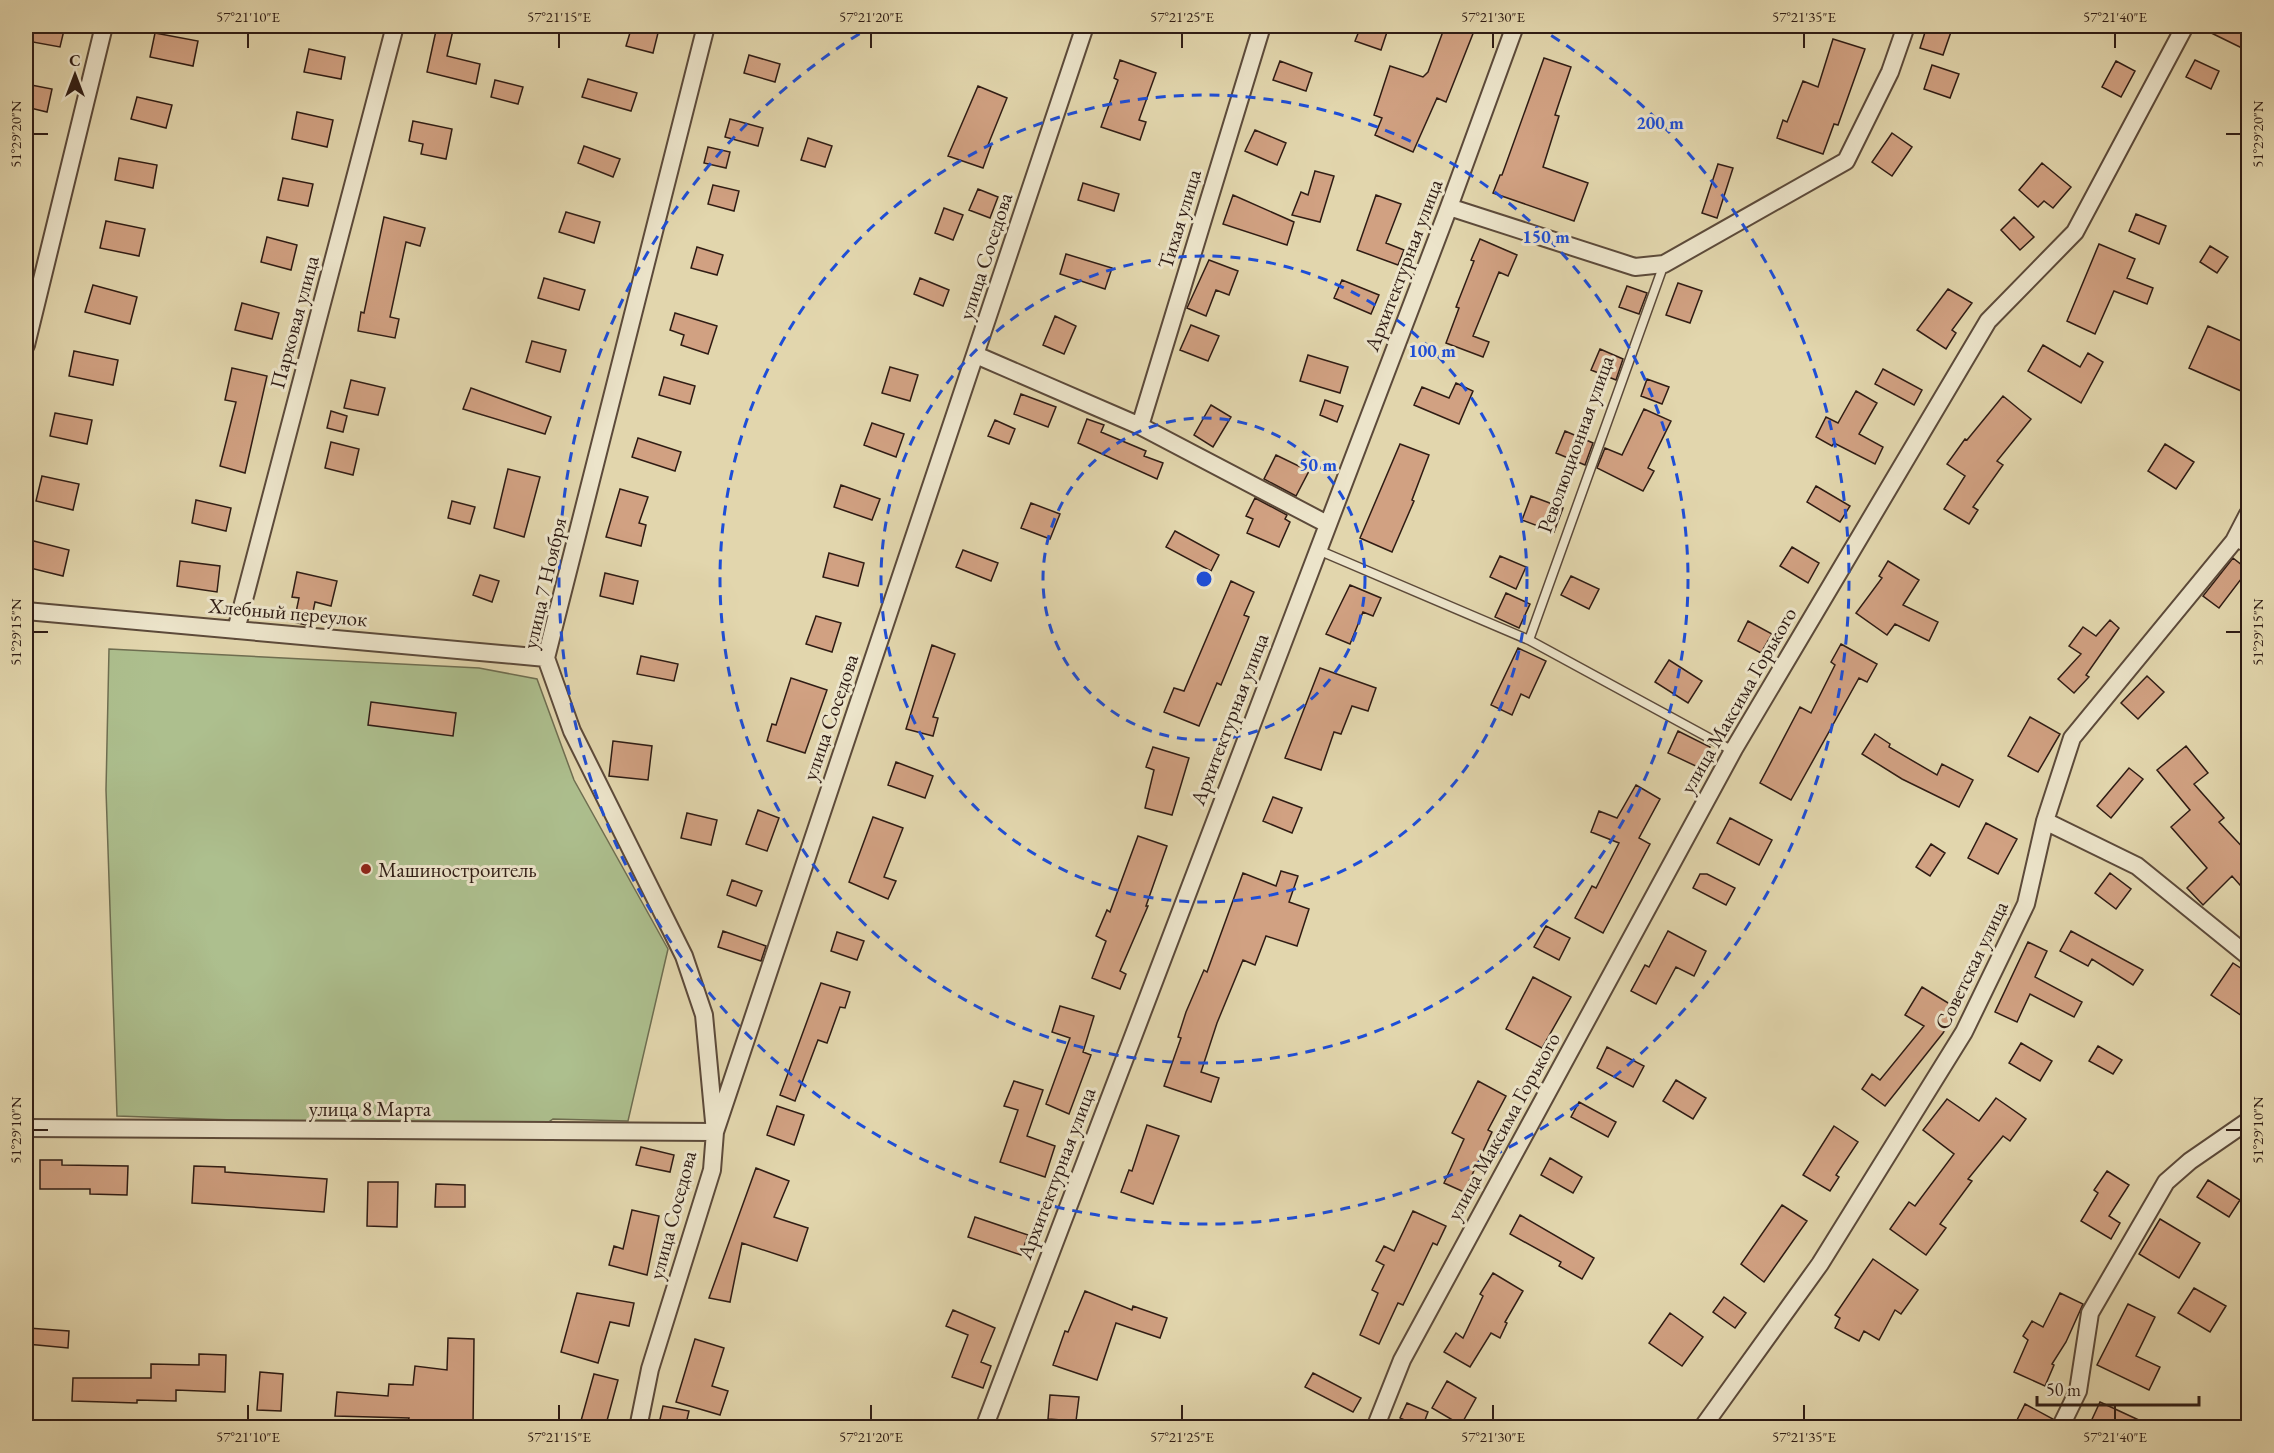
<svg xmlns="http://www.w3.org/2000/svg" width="2274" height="1453" font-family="'EB Garamond',serif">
<rect width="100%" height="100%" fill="#e2d6ad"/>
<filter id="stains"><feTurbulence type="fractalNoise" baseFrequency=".00333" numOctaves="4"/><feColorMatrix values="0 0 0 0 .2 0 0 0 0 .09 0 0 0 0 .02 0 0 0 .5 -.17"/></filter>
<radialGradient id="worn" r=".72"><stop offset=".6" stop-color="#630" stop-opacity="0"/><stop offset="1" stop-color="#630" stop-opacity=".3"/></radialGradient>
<!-- green -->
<path fill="#adbf8e" stroke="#6e6e51" stroke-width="1.5" d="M109,649L479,668L537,679L574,780L668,949L628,1121L553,1119L537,1130L117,1116L106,790Z"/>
<!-- building -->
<path fill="#d1a182" stroke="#2f1c14" stroke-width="1.5" d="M30,26H65L60,47L27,41Z
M437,26H454L447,56L480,64L476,84L427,72Z
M632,26L659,29L653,53L626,46Z
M1361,26H1389L1381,50L1355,41Z
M1445,26H1476L1446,102L1437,98L1413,152L1375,135L1382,118L1374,115L1390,66L1423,77L1428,72Z
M1927,26H1953L1943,55L1920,48Z
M2197,26H2248V51Z
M155,33L198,41L193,66L150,57Z
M1833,39L1865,49L1838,125L1834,124L1823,154L1777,138L1783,120L1787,122L1803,81L1818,87Z
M309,49L345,57L341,79L304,72Z
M749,55L780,64L775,82L744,73Z
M1544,58L1571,67L1555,115L1559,116L1543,167L1588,183L1574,221L1493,193L1500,175H1502Z
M1120,60L1156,73L1139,120L1146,122L1140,140L1101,127L1118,80L1114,78Z
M2195,60L2219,71L2211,89L2186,77Z
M1280,61L1312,73L1306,91L1273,80Z
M2116,61L2135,71L2121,97L2102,87Z
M1932,65L1959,74L1950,98L1924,89Z
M588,79L637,93L631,111L582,97Z
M495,80L523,87L518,104L491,97Z
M26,84L52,89L47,112L26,107Z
M978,86L1007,98L988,145L991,146L983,168L948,156Z
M137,97L172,105L166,128L131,119Z
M297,112L333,120L327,147L292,139Z
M730,119L763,128L758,146L725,137Z
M413,121L452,129L446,159L421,154L423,144L409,141Z
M1255,130L1286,143L1277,165L1245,151Z
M1892,133L1912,147L1892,176L1872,162Z
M808,138L832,146L825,167L801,160Z
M584,146L620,159L613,177L578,163Z
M708,147L730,152L726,168L704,163Z
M119,158L157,165L153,188L115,180Z
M2042,163L2071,187L2053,208L2044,201L2038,207L2019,190Z
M1718,164L1733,168L1717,218L1702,213Z
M1315,171L1334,176L1320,222L1292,215L1301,192L1308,195Z
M283,178L313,184L308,206L278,200Z
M1083,183L1119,194L1114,211L1078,200Z
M713,185L739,191L734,211L708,204Z
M978,189L998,197L990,218L969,210Z
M1233,195L1294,222L1287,245L1223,224Z
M1376,195L1401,204L1386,243L1404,250L1398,265L1357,250Z
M944,208L963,215L953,240L935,233Z
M566,212L600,222L594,243L559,232Z
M2136,214L2166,226L2159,244L2129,231Z
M384,217L425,228L420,246L406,242L390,317L399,319L395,338L358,331L361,312L364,313Z
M2014,217L2034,237L2020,250L2001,230Z
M106,221L145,229L139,256L100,248Z
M267,237L297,245L291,270L261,262Z
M1480,239L1517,255L1508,276L1499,272L1473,336L1489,342L1483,357L1446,343L1459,308L1456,307L1474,261L1471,260Z
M2099,244L2135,259L2127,278L2153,288L2147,304L2114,291L2095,334L2067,321Z
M2210,246L2228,257L2217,273L2200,262Z
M697,247L723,255L717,275L691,268Z
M1066,254L1112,268L1105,289L1060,274Z
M1209,260L1238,271L1229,295L1216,290L1206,316L1187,308Z
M544,278L585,290L579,310L538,298Z
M920,278L949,290L943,306L914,294Z
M1342,280L1379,295L1371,314L1334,298Z
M1678,283L1702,291L1690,323L1666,315Z
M93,285L137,297L130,324L85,312Z
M1627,286L1647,293L1639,314L1619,307Z
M1948,289L1972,303L1952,330L1956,333L1946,349L1917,330Z
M242,303L279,313L272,339L235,330Z
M675,313L717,326L708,354L681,345L684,335L670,330Z
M1055,316L1076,326L1064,354L1043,345Z
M1191,325L1219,336L1208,361L1180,350Z
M2208,326L2248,344V394L2189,368Z
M532,341L566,350L560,372L526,362Z
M2043,345L2080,367L2088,353L2103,362L2081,403L2028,371Z
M1600,349L1623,359L1616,380L1591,370Z
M74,351L118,360L113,385L69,376Z
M1308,355L1348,367L1340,393L1300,381Z
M890,367L918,375L910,401L882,393Z
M232,368L267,376L245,473L220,466L236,402L225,400Z
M1883,369L1922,390L1914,405L1875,384Z
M664,377L695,386L690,404L659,395Z
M1647,379L1669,387L1662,404L1641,396Z
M351,380L385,388L378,415L344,408Z
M1456,383L1473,391L1459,424L1414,405L1422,387L1449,398Z
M471,388L551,417L545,434L463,409Z
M1856,391L1877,403L1859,434L1883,447L1875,464L1834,443L1832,446L1816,437L1826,417L1838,423Z
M1021,394L1056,407L1048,427L1014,414Z
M2003,396L2031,419L1997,461L2003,465L1973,507L1978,510L1969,524L1944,509L1965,476L1947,464L1965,439L1967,440Z
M1325,400L1343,406L1337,422L1320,415Z
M1211,405L1231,417L1213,447L1194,435Z
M1644,409L1671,421L1648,468L1654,471L1643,491L1597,468L1605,448L1622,455Z
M331,411L347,416L343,432L327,428Z
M55,413L92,420L87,444L50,436Z
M1087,419L1104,425L1101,432L1146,451L1144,456L1163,463L1157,479L1078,443Z
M995,420L1015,429L1009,444L988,436Z
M872,423L904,434L896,457L864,445Z
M1565,431L1593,443L1585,465L1556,453Z
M638,438L681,452L675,471L632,457Z
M331,442L359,449L353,475L325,468Z
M1400,444L1429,455L1412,500L1414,501L1392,552L1360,538Z
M2165,444L2194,462L2176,489L2148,471Z
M1276,455L1309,471L1296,496L1264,479Z
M508,469L540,477L524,537L494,528Z
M42,476L79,484L73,510L36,501Z
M841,485L880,499L872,520L834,507Z
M1816,486L1850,506L1840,522L1807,502Z
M620,489L648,497L639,523L646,525L641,546L606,537Z
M1531,496L1563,508L1554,532L1522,520Z
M1255,498L1287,515L1285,519L1290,522L1279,547L1247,533L1253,519L1246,516Z
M196,500L231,508L226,531L192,523Z
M452,501L475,507L470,524L448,518Z
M1031,503L1060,514L1050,539L1021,528Z
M1175,531L1219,555L1211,571L1166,547Z
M26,539L69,550L63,576L26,567Z
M1792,547L1819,563L1808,583L1780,566Z
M963,550L998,563L991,581L956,567Z
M829,553L864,563L858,586L823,577Z
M1500,556L1526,567L1516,589L1490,577Z
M2233,558L2248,570L2219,608L2203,596Z
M180,561L220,566L217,592L177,586Z
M1888,561L1919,580L1903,605L1938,622L1929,641L1895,624L1887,635L1856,613L1882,578L1879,576Z
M297,572L337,581L331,606L315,602L310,626L294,622L299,598L292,597Z
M605,573L638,581L633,604L600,596Z
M480,575L499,581L492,602L473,595Z
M1571,576L1599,589L1589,609L1561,595Z
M1231,581L1254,592L1244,615L1249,617L1221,685L1217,683L1199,726L1164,712L1174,688L1184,691Z
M1350,585L1381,598L1373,616L1363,612L1350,644L1326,634Z
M1506,593L1530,604L1519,628L1495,617Z
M816,616L841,623L832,652L806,644Z
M2110,620L2119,628L2086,675L2089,677L2074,693L2058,679L2081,654L2069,646L2083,627L2096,636Z
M1748,621L1772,634L1761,653L1738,641Z
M1841,644L1877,664L1867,682L1859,678L1791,800L1760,783L1800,707L1811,713L1835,665L1831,662Z
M932,645L955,654L933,717L938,718L933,736L906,729Z
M1518,648L1546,661L1529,698L1521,694L1512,715L1491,705Z
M641,656L678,664L674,681L637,674Z
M1669,660L1702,681L1688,703L1655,682Z
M1320,668L1376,688L1368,711L1352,706L1341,734L1334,732L1321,770L1285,758Z
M2147,676L2164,692L2138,719L2121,703Z
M791,678L827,690L805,753L767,741L772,724L776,725Z
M371,702L456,713L453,736L368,725Z
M2030,717L2060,734L2038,772L2008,756Z
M1678,731L1710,747L1700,768L1668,753Z
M1875,734L1890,744L1889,747L1937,775L1942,764L1973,780L1959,807L1902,779L1862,754Z
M613,741L652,746L648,780L609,776Z
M2186,746L2208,773L2194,784L2224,818L2219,822L2248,853V894L2232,876L2203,905L2187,888L2207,868L2171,827L2190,810L2157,770Z
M1153,747L1189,758L1172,815L1145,808L1154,770L1146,767Z
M896,762L933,776L925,798L888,785Z
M2129,768L2143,779L2111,818L2097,806Z
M1636,785L1660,799L1639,838L1650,844L1603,933L1575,918L1592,886L1596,888L1619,843L1591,832L1599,811L1617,818Z
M1273,797L1302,808L1292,833L1263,821Z
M758,810L779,818L767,851L746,844Z
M687,813L717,820L711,845L681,838Z
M873,817L903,828L884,877L896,881L888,899L849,882Z
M1730,818L1772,840L1759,865L1717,843Z
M1986,823L2017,839L1998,874L1968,858Z
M1138,836L1167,846L1146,906H1148L1120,971L1126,974L1120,989L1092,978L1106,941L1096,936L1107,910L1110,912Z
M1931,844L1945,853L1930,876L1916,867Z
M1281,871L1298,876L1289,902L1309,909L1297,946L1266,936L1255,965L1243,960L1217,1023L1201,1072L1219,1078L1211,1102L1164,1086L1181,1038L1178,1037L1186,1012L1204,970L1207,972L1243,873L1276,886Z
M2110,873L2131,889L2116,909L2095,893Z
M1700,874H1707L1735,888L1726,905L1693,888Z
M732,880L762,891L756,906L727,895Z
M1546,926L1570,938L1559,960L1534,947Z
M723,931L766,946L761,961L718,947Z
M1668,931L1706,951L1694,976L1676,967L1656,1004L1631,991L1645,965L1649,967Z
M2071,931L2143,970L2133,985L2092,959L2088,966L2060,951Z
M837,932L864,941L857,960L831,951Z
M2028,942L2047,951L2035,977L2082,1002L2074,1017L2030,994L2017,1022L1995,1012Z
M2233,963L2248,973V1020L2211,995Z
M1533,977L1571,997L1542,1048L1506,1029Z
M821,983L850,992L845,1008L840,1007L827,1043L818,1040L795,1101L780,1095Z
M1922,987L1958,1009L1943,1033L1885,1106L1862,1089L1872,1074L1880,1080L1924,1026L1905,1015Z
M1060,1006L1094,1016L1083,1052L1091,1055L1069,1114L1046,1104L1070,1038L1052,1032Z
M2021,1043L2052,1061L2040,1081L2009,1063Z
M2098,1046L2122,1060L2113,1074L2089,1061Z
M1607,1047L1644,1066L1633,1087L1597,1068Z
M1676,1080L1706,1098L1693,1119L1663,1101Z
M1014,1081L1043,1090L1027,1136L1055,1146L1045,1177L1000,1162L1018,1110L1004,1106Z
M1478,1081L1506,1096L1488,1130L1492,1132L1464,1192L1444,1183L1464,1139L1452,1133Z
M1996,1098L2026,1119L2010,1141L2003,1136L1968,1179L1972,1181L1940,1224L1946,1228L1926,1255L1890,1229L1909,1202L1915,1206L1954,1154L1923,1130L1947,1099L1979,1121Z
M1579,1102L1616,1122L1608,1137L1571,1117Z
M777,1106L804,1115L794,1145L767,1135Z
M1147,1125L1179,1136L1153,1204L1121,1192L1129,1170L1132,1171Z
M1834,1126L1858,1142L1836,1175L1839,1177L1830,1191L1803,1175Z
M641,1147L674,1155L670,1172L636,1165Z
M1550,1158L1582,1177L1573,1193L1541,1175Z
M40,1160H62V1165L128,1166L127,1195L90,1194V1189H40Z
M194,1166L225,1167V1172L327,1179L324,1212L192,1203Z
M756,1168L789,1181L774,1217L808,1228L797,1261L742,1243L730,1302L709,1298Z
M2107,1171L2129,1185L2109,1216L2120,1223L2111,1239L2081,1221L2098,1193L2094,1190Z
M2208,1180L2240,1200L2229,1217L2197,1197Z
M368,1182H398L397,1227L367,1226Z
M436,1184L465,1185V1207H435Z
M1782,1205L1807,1221L1764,1282L1741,1264Z
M632,1210L659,1216L647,1275L609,1265L614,1246L623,1249Z
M1413,1211L1446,1226L1437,1245L1433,1243L1403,1305L1398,1303L1379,1344L1360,1335L1378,1293L1372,1290L1384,1265L1376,1261L1384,1246L1394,1251Z
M1520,1215L1594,1258L1582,1279L1559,1266L1561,1262L1510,1234Z
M975,1217L1028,1235L1021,1255L968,1237Z
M2160,1219L2200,1243L2179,1278L2139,1254Z
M1873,1259L1918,1290L1901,1314L1895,1310L1879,1340L1864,1331L1859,1341L1835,1328L1840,1318L1835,1315Z
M1493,1273L1523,1291L1505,1322L1507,1323L1500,1338L1491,1333L1470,1367L1444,1352L1456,1333L1463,1338L1483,1296L1480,1294Z
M2194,1288L2226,1306L2210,1332L2178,1313Z
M1085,1291L1132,1310L1133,1306L1167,1318L1160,1338L1116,1323L1097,1380L1053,1365L1065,1331L1068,1332Z
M577,1293L634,1303L629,1326L610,1322L598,1363L561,1352Z
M2060,1293L2083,1304L2066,1342L2052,1364L2054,1365L2045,1386L2014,1372L2028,1340L2023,1336L2032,1321L2043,1327Z
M1724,1297L1746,1313L1735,1328L1713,1312Z
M2128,1304L2155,1317L2136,1356L2160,1367L2149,1390L2097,1365Z
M953,1310L995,1328L981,1362L991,1366L983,1388L952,1377L968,1335L946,1326Z
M1670,1313L1703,1337L1682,1366L1649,1343Z
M28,1328L69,1331L68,1348L27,1344Z
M448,1338L474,1339L473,1428H407L409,1418L335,1416L337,1392L388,1396L389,1384L413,1385L415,1366L447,1370Z
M695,1339L724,1348L712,1386L728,1391L720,1415L676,1402Z
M199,1354L226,1355L225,1392L176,1390V1401L137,1400V1403L72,1401L73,1378H151V1364L199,1365Z
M260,1372L283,1374L281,1411L257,1410Z
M1313,1373L1361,1398L1353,1412L1305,1387Z
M594,1374L618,1380L605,1428H579Z
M1447,1381L1476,1398L1461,1425L1432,1408Z
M1050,1395L1079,1397L1076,1421L1048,1419Z
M2100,1402L2156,1428H2088Z
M1407,1403L1428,1412L1422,1428L1400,1418Z
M2025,1404L2053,1419L2050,1428H2013Z
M663,1406L689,1411L685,1428H658Z"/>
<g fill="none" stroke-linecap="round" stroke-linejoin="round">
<defs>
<path id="lane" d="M2234,541L2248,549
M1318,550L1529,640L1733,751
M1529,640L1664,264"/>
<path id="street" d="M1449,207L1635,267L1664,264L1846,161L1890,72L1906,26
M26,345L104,26
M976,355L1140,426L1327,524
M1140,426L1262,26
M26,611L546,658
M236,630L395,26
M2045,821L2137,866L2248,956
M26,1128L715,1132L704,1015L684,956L572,731L546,658L706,26
M638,1428L650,1369L712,1170L715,1132L1085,26
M984,1428L1449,207L1515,26
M1375,1428L1402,1360L1734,749L1988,321L2075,232L2185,26
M1702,1428L1820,1264L1964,1032L2026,904L2045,821L2072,738L2234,541L2248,514
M2060,1428L2078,1391L2090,1313L2166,1182L2190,1161L2248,1121"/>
</defs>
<!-- lane casing -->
<use href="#lane" stroke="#5c4a3a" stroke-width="11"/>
<!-- street casing -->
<use href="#street" stroke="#5c4a3a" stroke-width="20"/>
<!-- lane -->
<use href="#lane" stroke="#ece4ca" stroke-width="8"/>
<!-- street -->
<use href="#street" stroke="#ece4ca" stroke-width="16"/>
</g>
<!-- ticks -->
<path fill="none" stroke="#2f1c14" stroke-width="2" d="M248,33V48M559,33V48M871,33V48M1182,33V48M1493,33V48M1804,33V48M2115,33V48M33,134H48M2226,134H2241M33,632H48M2226,632H2241M33,1130H48M2226,1130H2241M248,1405V1420M559,1405V1420M871,1405V1420M1182,1405V1420M1493,1405V1420M1804,1405V1420M2115,1405V1420"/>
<!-- distance rings -->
<g fill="none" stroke="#1d4ed8" stroke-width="3" stroke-dasharray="10 8">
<circle cx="1204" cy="579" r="161"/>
<circle cx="1204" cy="579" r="323"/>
<circle cx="1204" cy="579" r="484"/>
<path d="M1536 26A645 645 0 1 1 872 26"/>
</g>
<!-- markers -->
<circle fill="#8f2418" stroke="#ece4ca" stroke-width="2" cx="366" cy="869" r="6"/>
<g text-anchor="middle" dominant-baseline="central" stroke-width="6" stroke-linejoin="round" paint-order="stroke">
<!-- street labels -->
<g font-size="21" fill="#2f1c14" stroke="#ece4ca">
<text transform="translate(1179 219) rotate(-73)">Тихая улица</text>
<text transform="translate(985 256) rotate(-72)">улица Соседова</text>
<text transform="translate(1403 265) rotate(-69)">Архитектурная улица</text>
<text transform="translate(294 322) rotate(-75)">Парковая улица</text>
<text transform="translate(1575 444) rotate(-70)">Революционная улица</text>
<text transform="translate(544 583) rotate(-77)">улица 7 Ноября</text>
<text transform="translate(288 612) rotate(5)">Хлебный переулок</text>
<text transform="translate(1738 700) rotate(-60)">улица Максима Горького</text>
<text transform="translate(830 717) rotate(-71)">улица Соседова</text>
<text transform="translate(1229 719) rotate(-69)">Архитектурная улица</text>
<text transform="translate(1971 965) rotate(-64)">Советская улица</text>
<text x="370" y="1108">улица 8 Марта</text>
<text transform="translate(1503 1126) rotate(-61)">улица Максима Горького</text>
<text transform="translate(1056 1173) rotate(-69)">Архитектурная улица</text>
<text transform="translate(672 1215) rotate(-75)">улица Соседова</text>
</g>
<!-- poi labels -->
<g font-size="21" fill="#2f1c14" stroke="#ece4ca" text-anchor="start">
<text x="378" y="869">Машиностроитель</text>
</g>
</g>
<circle cx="1204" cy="579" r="9" fill="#1d4ed8" stroke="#ece4ca" stroke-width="3"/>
<g font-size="18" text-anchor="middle" font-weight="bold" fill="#1d4ed8" stroke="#ece4ca" stroke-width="6" stroke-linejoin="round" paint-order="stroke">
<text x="1660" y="129">200 m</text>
<text x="1546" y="243">150 m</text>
<text x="1432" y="357">100 m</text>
<text x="1318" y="471">50 m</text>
</g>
<!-- margin -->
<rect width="2274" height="1453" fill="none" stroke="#e2d6ad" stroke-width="66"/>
<!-- north arrow -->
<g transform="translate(75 75)" stroke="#ece4ca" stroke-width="4.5" paint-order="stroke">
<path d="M0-4.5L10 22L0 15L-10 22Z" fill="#2f1c14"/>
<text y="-9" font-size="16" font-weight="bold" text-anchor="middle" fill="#2f1c14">С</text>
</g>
<!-- scale -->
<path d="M2037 1396v9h162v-9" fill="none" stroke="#2f1c14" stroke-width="3"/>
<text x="2046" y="1396" font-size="18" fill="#2f1c14" stroke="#ece4ca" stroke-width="4.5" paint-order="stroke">50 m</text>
<rect x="33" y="33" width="2208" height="1387" fill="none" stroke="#2f1c14" stroke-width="2"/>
<g font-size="15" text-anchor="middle" fill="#2f1c14">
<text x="248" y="22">57°21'10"E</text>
<text x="559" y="22">57°21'15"E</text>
<text x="871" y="22">57°21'20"E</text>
<text x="1182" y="22">57°21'25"E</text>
<text x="1493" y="22">57°21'30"E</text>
<text x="1804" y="22">57°21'35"E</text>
<text x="2115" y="22">57°21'40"E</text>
<text transform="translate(16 134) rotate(-90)" y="5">51°29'20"N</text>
<text transform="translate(2258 134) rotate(-90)" y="5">51°29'20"N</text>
<text transform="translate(16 632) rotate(-90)" y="5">51°29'15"N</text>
<text transform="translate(2258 632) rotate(-90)" y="5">51°29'15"N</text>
<text transform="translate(16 1130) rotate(-90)" y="5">51°29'10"N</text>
<text transform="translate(2258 1130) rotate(-90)" y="5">51°29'10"N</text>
<text x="248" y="1442">57°21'10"E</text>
<text x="559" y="1442">57°21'15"E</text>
<text x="871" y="1442">57°21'20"E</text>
<text x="1182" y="1442">57°21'25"E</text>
<text x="1493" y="1442">57°21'30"E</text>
<text x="1804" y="1442">57°21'35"E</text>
<text x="2115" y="1442">57°21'40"E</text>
</g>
<rect width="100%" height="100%" filter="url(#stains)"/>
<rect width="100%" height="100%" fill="url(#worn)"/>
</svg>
